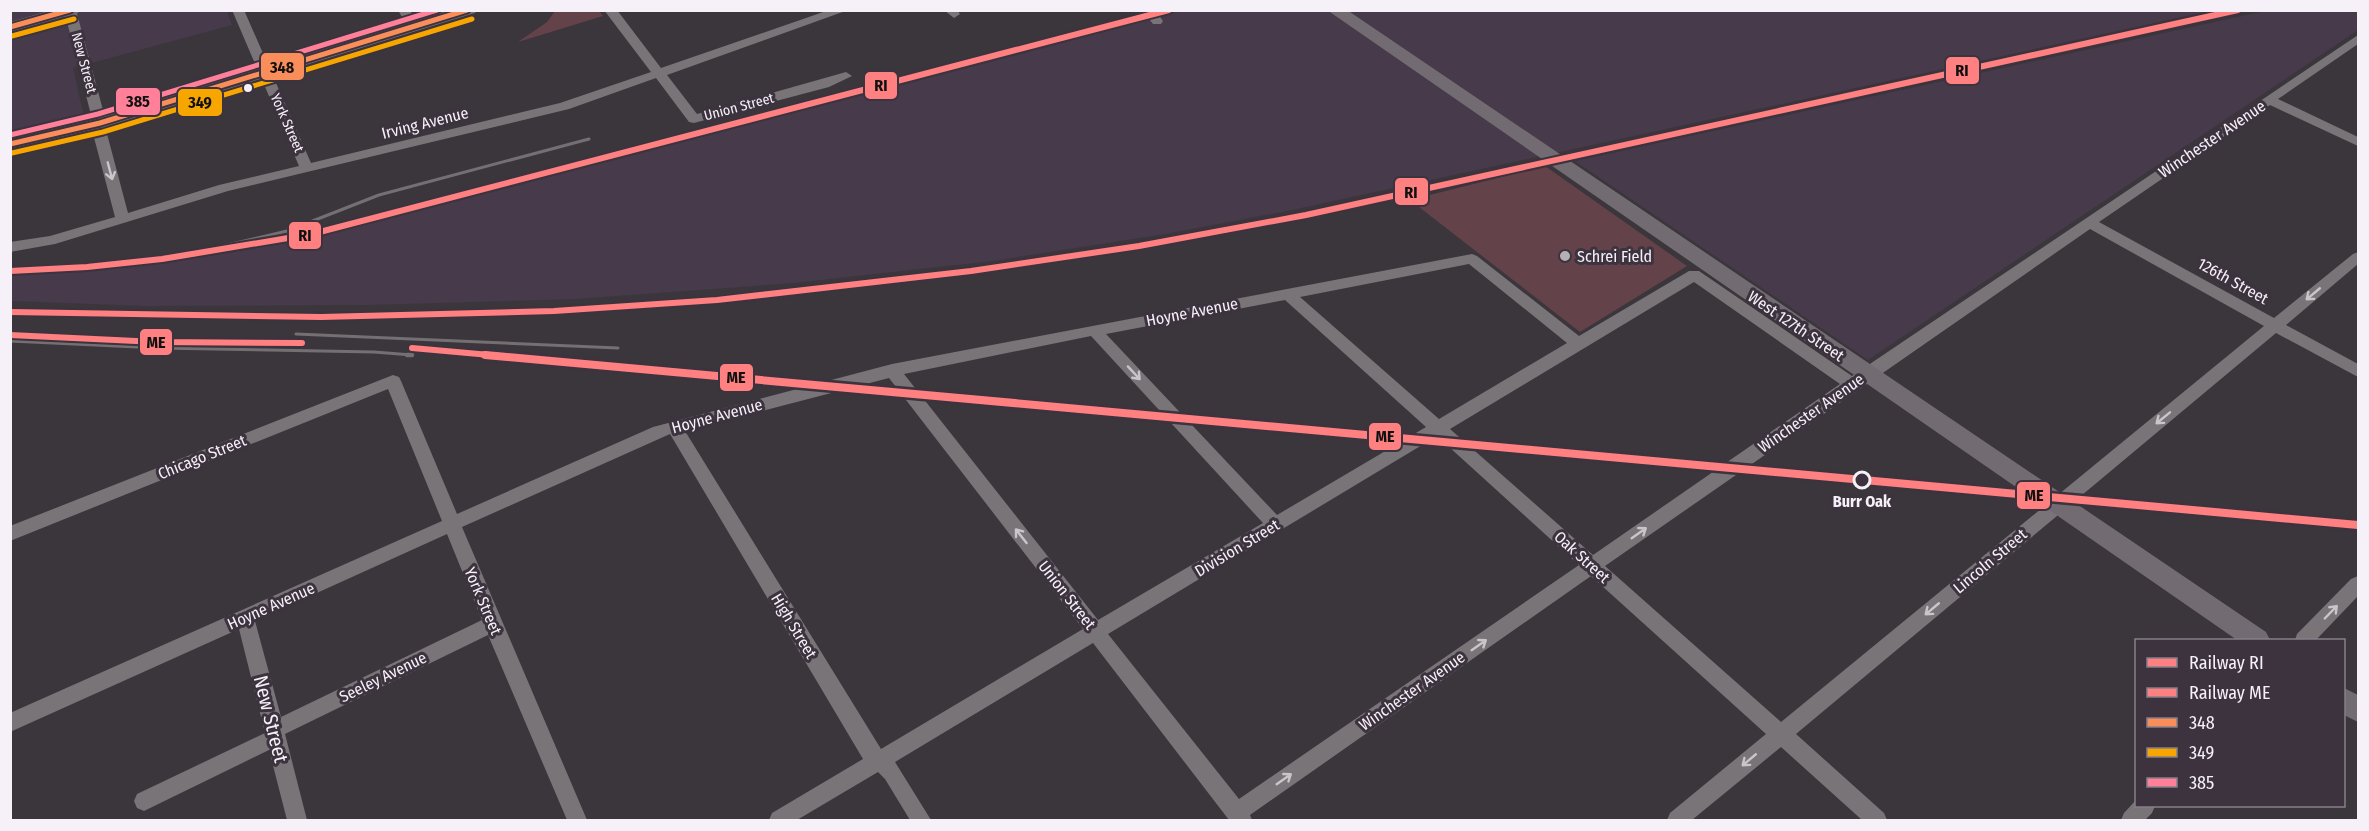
<svg xmlns="http://www.w3.org/2000/svg" width="2369" height="831" font-family="'Fira Sans Condensed',sans-serif">
<rect width="100%" height="100%" fill="#3b363c"/>
<!-- built -->
<path fill="#463a4b" d="M2270,10L2358,11V30L1868,360L1575,161Z
M10,11H227L232,25L73,68L85,121L11,132Z
M1179,11H2210L1292,210L1165,234L992,261L793,283L576,299L367,305L145,306L11,301V274L95,271L162,263L221,254L316,235Z"/>
<!-- green -->
<path fill="#64424a" d="M555,11H599L603,16L518,42L547,22Z
M1545,166L1687,266L1580,332L1410,200Z"/>
<g fill="none" stroke-linecap="round" stroke-linejoin="round">
<!-- street -->
<path fill="#797478" fill-rule="evenodd" d="M64,10H76L103,110L108,115L106,130L128,213L219,185L299,166L232,10H244L311,163L560,103L651,72L604,10H617L661,68L829,10H848L667,75L697,114L846,72L852,76L829,87L694,123L689,122L656,78L569,109L228,191L55,244L10,252V242L50,236L115,217L92,130L94,116L90,111Z
M398,10H410L419,27L417,30H409Z
M944,10H957L960,14L954,18Z
M1142,10H1155L1163,21L1161,24H1153Z
M2358,35V44L2278,99L2358,137V146L2270,105L2099,222L2274,318L2353,254L2358,252V264L2286,325L2358,364V377L2276,333L1796,734L1884,813L1887,820H1862L1781,747L1692,820H1667L1670,813L1766,734L1591,576L1250,815L1252,820H1229L1093,643L895,762L931,820H910L885,779L878,772L797,820H769L772,813L863,759L670,434L462,527L587,820H567L488,635L285,734L307,820H287L269,750L144,811L137,808L134,801L137,794L265,733L239,629L10,732V713L442,521L388,389L10,541V526L393,375L399,377L401,381L457,514L653,427L892,364L1472,254L1477,256L1579,336L1689,271H1699L1852,376ZM2090,229L2264,326L1781,722L1605,566ZM1469,264L1567,343L1439,419L1300,297ZM1694,282L1840,384L1593,555L1450,429ZM1285,300L1426,427L1277,515L1106,334ZM1091,336L1263,523L1098,620L904,374ZM889,378L1083,629L881,749L685,431ZM1437,436L1579,565L1239,799L1108,634ZM447,534L482,620L281,717L255,621Z
M2358,576V596L2316,640H2295L2297,634L2351,579Z
M2136,800V806H2155L2152,813L2145,820H2121L2124,813Z"/>
<!-- secondary -->
<path fill="#726c72" fill-rule="evenodd" d="M52,10H80L78,13L10,32V22Z
M450,10H477L475,13L106,127L10,149V138L95,119Z
M1327,10H1347L2266,632L2270,640H2237Z
M2344,688L2358,695V722L2344,715Z"/>
<!-- rail-far1 -->
<path stroke="#746f73" stroke-width="3" d="M201,251L287,231L379,195L589,139
M296,334L618,348
M10,341L159,348L374,352L412,355"/>
<!-- rail -->
<path stroke="#746f73" stroke-width="4.5" d="M407,355H412"/>
<defs>
<path id="bus-1" d="M10,27L70,10
M10,144L100,123L467,10"/>
<path id="bus-2" d="M12,36L74,19
M12,153L103,132L472,19"/>
<path id="bus-3" d="M10,135L98,114L437,10"/>
</defs>
<!-- bus-1 casing -->
<use href="#bus-1" stroke="#3c333f" stroke-width="9"/>
<!-- bus-2 casing -->
<use href="#bus-2" stroke="#3c333f" stroke-width="9"/>
<!-- bus-3 casing -->
<use href="#bus-3" stroke="#3c333f" stroke-width="9"/>
<!-- bus-1 -->
<use href="#bus-1" stroke="#fa8e5a" stroke-width="5"/>
<!-- bus-2 -->
<use href="#bus-2" stroke="#f7a600" stroke-width="5"/>
<!-- bus-3 -->
<use href="#bus-3" stroke="#ff8098" stroke-width="5"/>
<defs>
<path id="rail-1" d="M10,271L87,267L162,259L312,234L1169,10
M10,312L321,317L554,311L717,300L971,271L1139,246L1306,215L2238,10"/>
<path id="rail-2-far1" d="M10,335L157,342L302,343
M412,348L501,356"/>
<path id="rail-2" d="M485,355L2358,525"/>
</defs>
<!-- rail-1 casing -->
<use href="#rail-1" stroke="#3c333f" stroke-width="10"/>
<!-- rail-2-far1 casing -->
<use href="#rail-2-far1" stroke="#3c333f" stroke-width="10"/>
<!-- rail-2 casing -->
<use href="#rail-2" stroke="#3c333f" stroke-width="13"/>
<!-- rail-1 -->
<use href="#rail-1" stroke="#ff8080" stroke-width="6"/>
<!-- rail-2-far1 -->
<use href="#rail-2-far1" stroke="#ff8080" stroke-width="6"/>
<!-- rail-2 -->
<use href="#rail-2" stroke="#ff8080" stroke-width="8"/>
</g>
<!-- one-way arrows -->
<defs><path id="oneway-shaft" d="M-6 0H5M1.5-3L5.5 0L1.5 3" fill="none" stroke-width="1.6" stroke-linecap="round" stroke-linejoin="round" transform="scale(1.5)"/></defs>
<g stroke="#cac5cb">
<use href="#oneway-shaft" transform="translate(110 171) rotate(75)"/>
<use href="#oneway-shaft" transform="translate(2313 294) rotate(140)"/>
<use href="#oneway-shaft" transform="translate(1134 373) rotate(47)"/>
<use href="#oneway-shaft" transform="translate(2163 418) rotate(141)"/>
<use href="#oneway-shaft" transform="translate(1639 533) rotate(-35)"/>
<use href="#oneway-shaft" transform="translate(1021 536) rotate(-128)"/>
<use href="#oneway-shaft" transform="translate(1932 609) rotate(140)"/>
<use href="#oneway-shaft" transform="translate(2331 612) rotate(-46)"/>
<use href="#oneway-shaft" transform="translate(1479 645) rotate(-35)"/>
<use href="#oneway-shaft" transform="translate(1749 760) rotate(140)"/>
<use href="#oneway-shaft" transform="translate(1284 779) rotate(-35)"/>
</g>
<!-- markers -->
<circle fill="#f6f0f8" stroke="#3c333f" stroke-width="2" cx="248" cy="88" r="5"/>
<circle fill="#b5afb6" stroke="#3c333f" stroke-width="2" cx="1565" cy="256" r="6"/>
<circle fill="#3c333f" stroke="#f6f0f8" stroke-width="3" cx="1862" cy="480" r="8"/>
<g text-anchor="middle" dominant-baseline="central" stroke-width="6" stroke-linejoin="round" paint-order="stroke">
<!-- far-street labels -->
<g font-size="14" fill="#f6f0f8" stroke="#3c333f">
<text transform="translate(84 63) rotate(75)">New Street</text>
<text transform="translate(739 107) rotate(-15)">Union Street</text>
<text transform="translate(287 123) rotate(66)">York Street</text>
</g>
<!-- street labels -->
<g font-size="16" fill="#f6f0f8" stroke="#3c333f">
<text transform="translate(425 123) rotate(-14)">Irving Avenue</text>
<text transform="translate(2212 139) rotate(-34)">Winchester Avenue</text>
<text transform="translate(2233 281) rotate(29)">126th Street</text>
<text transform="translate(1192 312) rotate(-11)">Hoyne Avenue</text>
<text transform="translate(1796 326) rotate(34)">West 127th Street</text>
<text transform="translate(1811 413) rotate(-35)">Winchester Avenue</text>
<text transform="translate(717 416) rotate(-15)">Hoyne Avenue</text>
<text transform="translate(202 457) rotate(-22)">Chicago Street</text>
<text transform="translate(1237 548) rotate(-31)">Division Street</text>
<text transform="translate(1582 557) rotate(42)">Oak Street</text>
<text transform="translate(1990 561) rotate(-40)">Lincoln Street</text>
<text transform="translate(1067 595) rotate(52)">Union Street</text>
<text transform="translate(483 601) rotate(67)">York Street</text>
<text transform="translate(271 606) rotate(-24)">Hoyne Avenue</text>
<text transform="translate(794 626) rotate(59)">High Street</text>
<text transform="translate(383 677) rotate(-26)">Seeley Avenue</text>
<text transform="translate(1412 691) rotate(-35)">Winchester Avenue</text>
</g>
<!-- poi labels -->
<g font-size="16" fill="#f6f0f8" stroke="#3c333f" text-anchor="start">
<text x="1577" y="256">Schrei Field</text>
</g>
<!-- stop labels -->
<g font-size="16" font-weight="bold" fill="#f6f0f8" stroke="#3c333f">
<text x="1862" y="501">Burr Oak</text>
</g>
<!-- near-street labels -->
<g font-size="20" fill="#f6f0f8" stroke="#3c333f">
<text transform="translate(271 719) rotate(76)">New Street</text>
</g>
</g>
<g stroke="#3c333f" stroke-width="2">
<rect x="260" y="52" width="45" height="29" rx="6" fill="#fa8e5a"/>
<rect x="1945" y="56" width="35" height="29" rx="6" fill="#ff8080"/>
<rect x="864" y="71" width="34" height="29" rx="6" fill="#ff8080"/>
<rect x="115" y="87" width="46" height="29" rx="6" fill="#ff8098"/>
<rect x="177" y="88" width="46" height="29" rx="6" fill="#f7a600"/>
<rect x="1394" y="177" width="35" height="29" rx="6" fill="#ff8080"/>
<rect x="288" y="221" width="34" height="29" rx="6" fill="#ff8080"/>
<rect x="139" y="328" width="34" height="28" rx="6" fill="#ff8080"/>
<rect x="719" y="363" width="35" height="29" rx="6" fill="#ff8080"/>
<rect x="1368" y="422" width="34" height="29" rx="6" fill="#ff8080"/>
<rect x="2016" y="481" width="35" height="29" rx="6" fill="#ff8080"/>
</g>
<g font-size="16" text-anchor="middle" font-weight="bold" fill="#111">
<text x="282" y="73">348</text>
<text x="1962" y="76">RI</text>
<text x="881" y="91">RI</text>
<text x="138" y="107">385</text>
<text x="200" y="108">349</text>
<text x="1411" y="198">RI</text>
<text x="305" y="241">RI</text>
<text x="156" y="348">ME</text>
<text x="736" y="383">ME</text>
<text x="1385" y="442">ME</text>
<text x="2034" y="501">ME</text>
</g>
<!-- border -->
<rect width="2369" height="831" fill="none" stroke="#f6f0f8" stroke-width="24"/>
<!-- legend -->
<rect x="2135" y="639" width="210" height="168" fill="#3c333f" stroke="#867f89" stroke-width="1.5"/>
<rect x="2147" y="658" width="30" height="9" fill="#ff8080" stroke="#867f89" stroke-width="1.5"/>
<text x="2189" y="669" font-size="18" fill="#f6f0f8">Railway RI</text>
<rect x="2147" y="688" width="30" height="9" fill="#ff8080" stroke="#867f89" stroke-width="1.5"/>
<text x="2189" y="699" font-size="18" fill="#f6f0f8">Railway ME</text>
<rect x="2147" y="718" width="30" height="9" fill="#fa8e5a" stroke="#867f89" stroke-width="1.5"/>
<text x="2189" y="729" font-size="18" fill="#f6f0f8">348</text>
<rect x="2147" y="748" width="30" height="9" fill="#f7a600" stroke="#867f89" stroke-width="1.5"/>
<text x="2189" y="759" font-size="18" fill="#f6f0f8">349</text>
<rect x="2147" y="778" width="30" height="9" fill="#ff8098" stroke="#867f89" stroke-width="1.5"/>
<text x="2189" y="789" font-size="18" fill="#f6f0f8">385</text>
</svg>
